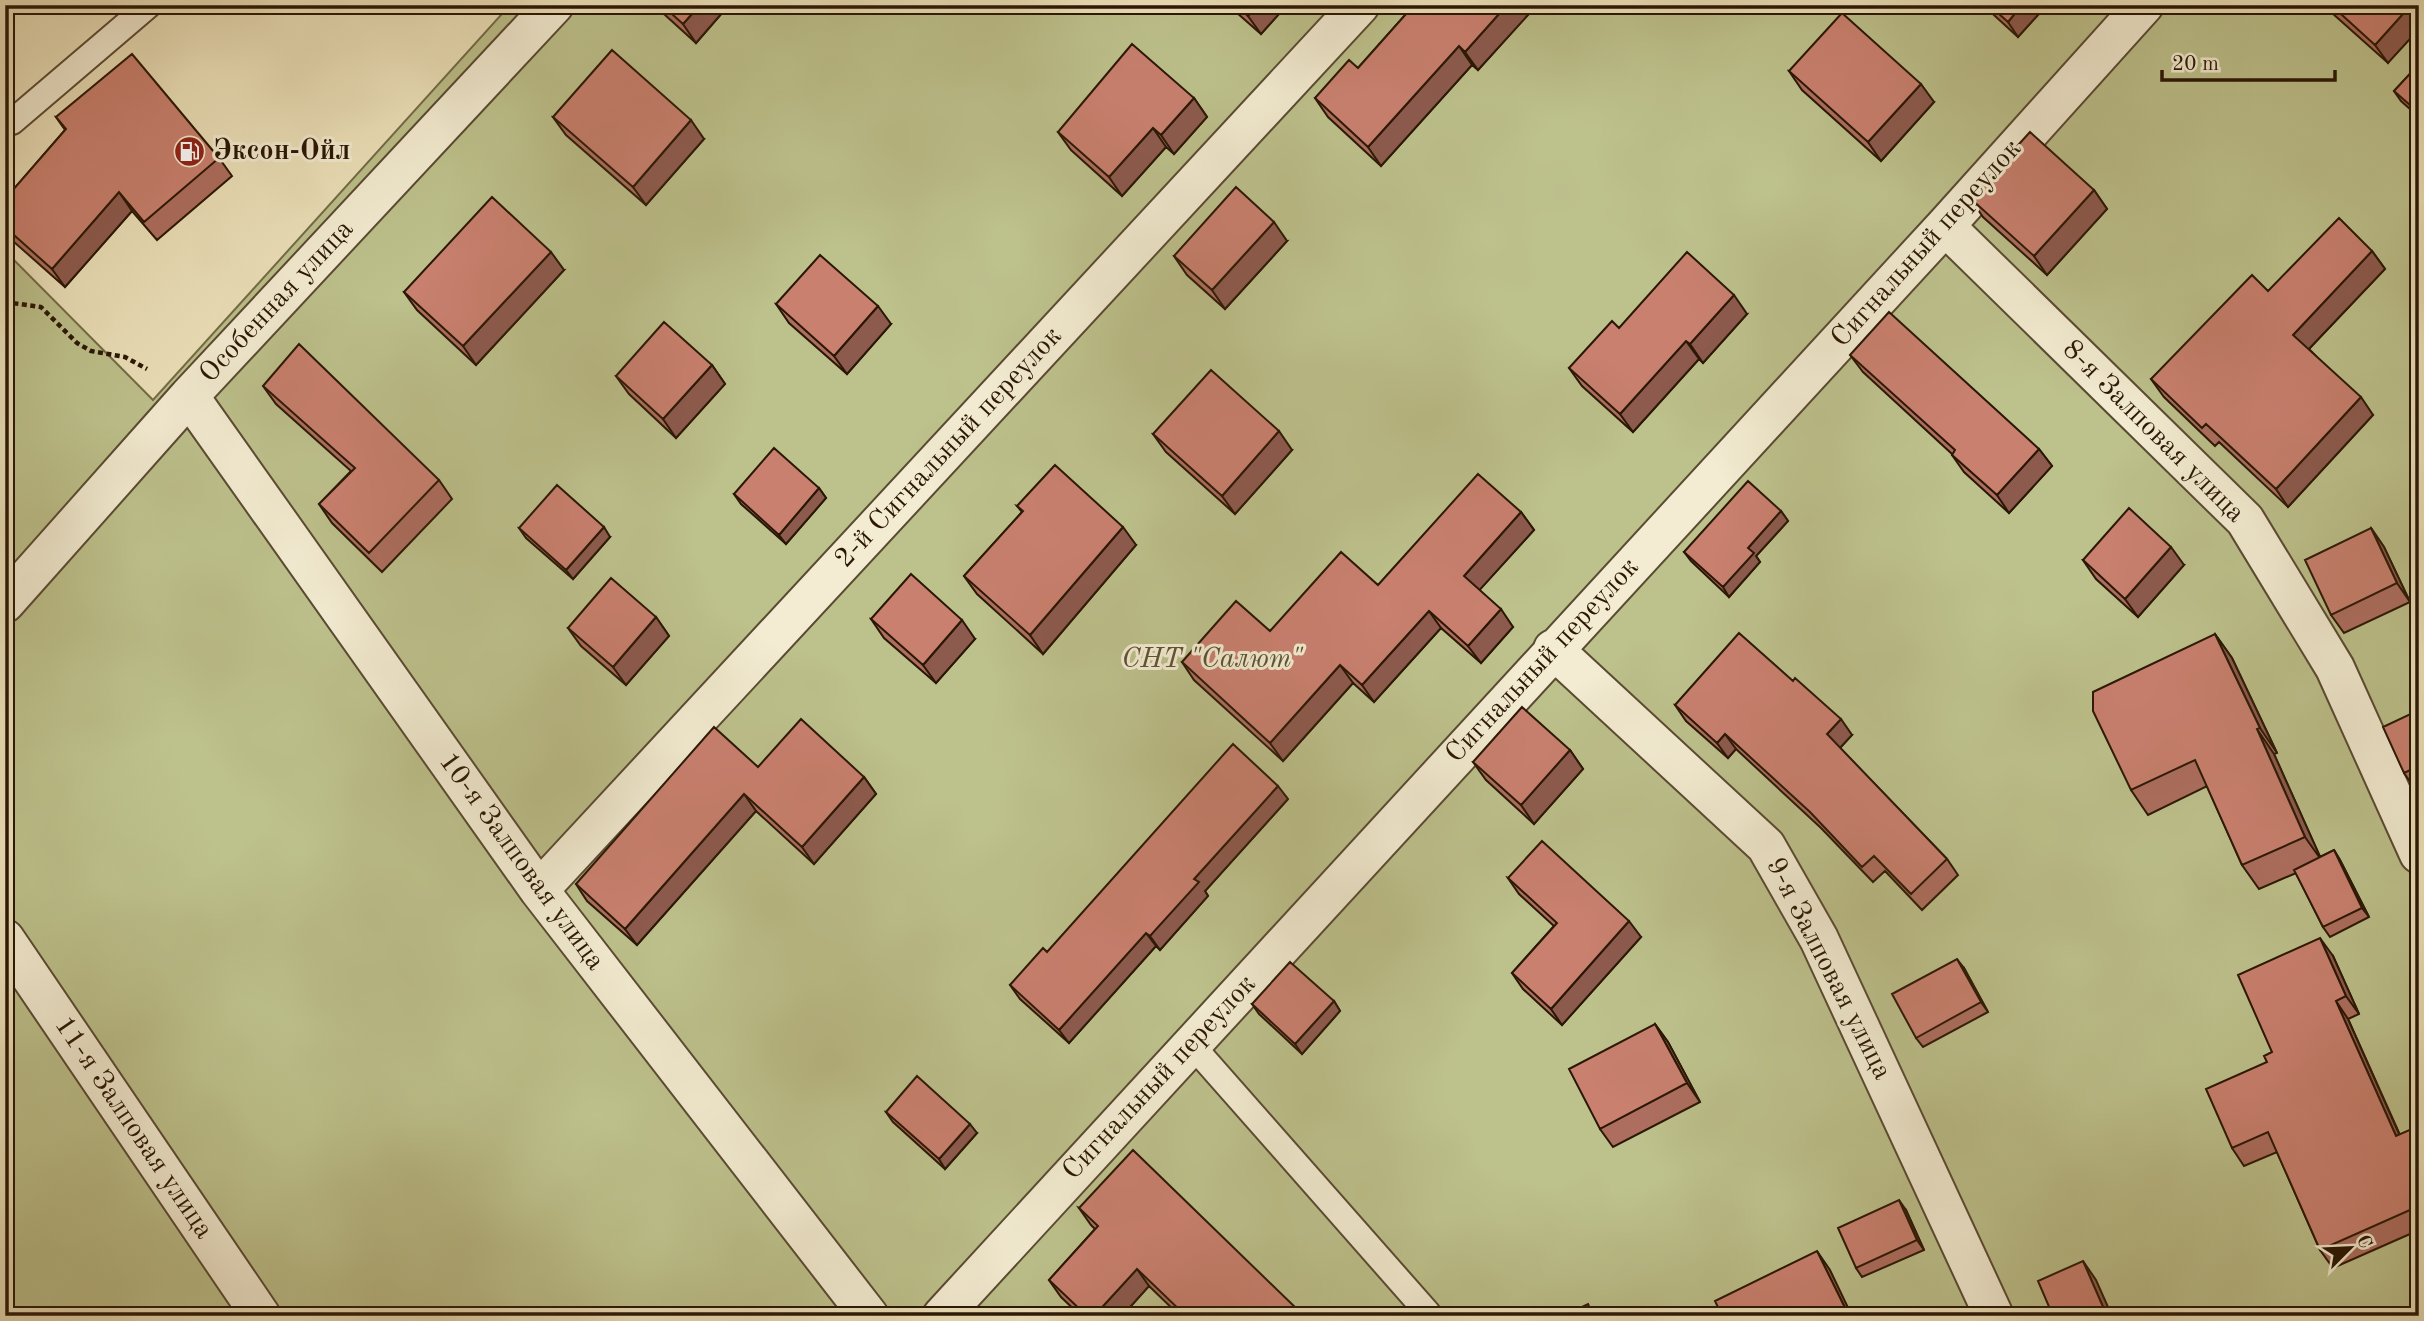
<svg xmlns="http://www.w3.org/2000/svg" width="2424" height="1321" font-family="'Old Standard TT',serif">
<rect width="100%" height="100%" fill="#ece1ba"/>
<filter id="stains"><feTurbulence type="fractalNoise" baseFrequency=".00286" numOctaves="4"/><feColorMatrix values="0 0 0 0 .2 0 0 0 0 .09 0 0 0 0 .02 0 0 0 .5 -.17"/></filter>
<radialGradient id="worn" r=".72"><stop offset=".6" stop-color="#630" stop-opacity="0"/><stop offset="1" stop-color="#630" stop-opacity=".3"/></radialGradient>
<!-- green -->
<path fill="#bdc18c" stroke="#746c48" stroke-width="2" d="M510,5H2419V1316H5V251L153,400Z"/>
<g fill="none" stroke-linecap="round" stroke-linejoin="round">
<defs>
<path id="service" d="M5,122H12L149,5
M1191,1044L1428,1313V1316"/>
<path id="minor" d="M1945,226L2245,520L2335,668L2419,854
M189,396L539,890L869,1316
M5,603L189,396L554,5
M1553,649L1766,846L1819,939L1994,1316
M539,890L1360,5
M5,939L261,1316
M942,1316L1945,226L2144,5"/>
</defs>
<!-- service casing -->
<use href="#service" stroke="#5a4a32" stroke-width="28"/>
<!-- minor casing -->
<use href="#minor" stroke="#5a4a32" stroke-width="42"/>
<!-- path -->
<path stroke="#2a1705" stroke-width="4.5" stroke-dasharray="5 3.5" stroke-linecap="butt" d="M5,302L41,307L77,343L91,351L125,357L147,369"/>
<!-- service -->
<use href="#service" stroke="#f3ecd2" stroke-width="24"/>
<!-- minor -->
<use href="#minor" stroke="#f3ecd2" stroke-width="38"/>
</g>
<!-- wall -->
<path fill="#ad6e5f" stroke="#2a1705" stroke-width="2" d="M654,5H729L696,43Z
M1228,5H1287L1261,34Z
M1414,5H1537L1478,70L1472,65L1381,166L1328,117L1315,98L1358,68Z
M1983,5H2047L2018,37Z
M2323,5H2419L2388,63Z
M2419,64V117L2401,101L2394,91Z
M1789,71L1934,102L1881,161L1802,90Z
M1194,98L1207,117L1174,154L1166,147L1122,196L1071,150L1058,132Z
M56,117L219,158L232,176L157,240L132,211L65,287L5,234V199L65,130Z
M553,117L704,139L646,205L566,135Z
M2094,190L2107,209L2047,275L1983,217L1970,198Z
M1287,241L1225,309L1187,275L1174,256Z
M2372,251L2385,269L2309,349L2373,415L2288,507L2219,442L2215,446L2164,397L2151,379Z
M564,270L476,365L417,310L404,292Z
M776,304L891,324L847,374L789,323Z
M1747,314L1703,363L1699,359L1633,432L1582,386L1569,368L1619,328Z
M1850,355L2039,449L2052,466L2009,513L1964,472L1952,455V454L1863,372Z
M712,365L725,384L676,438L629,394L616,376Z
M263,386L439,480L452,499L382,572L332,523L319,504L351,471L276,404Z
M1153,434L1292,450L1235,514L1166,452Z
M819,488L826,498L786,544L741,504L734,494Z
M1017,506L1136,545L1043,654L977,594L964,576L1022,512Z
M1781,511L1788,521L1756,556L1760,562L1729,597L1691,561L1684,552Z
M1521,512L1534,530L1479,590L1513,627L1481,663L1441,628L1374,702L1353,683L1283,761L1194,680L1182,662L1270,631L1378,585Z
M519,528L610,537L573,579L526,538Z
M2371,528L2384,547L2410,602L2344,633L2331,615Z
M2083,560L2184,565L2138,617L2096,579Z
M656,617L669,636L626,685L581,646L568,628Z
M871,619L975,639L936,683L884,638Z
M2215,634L2232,658L2277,753L2274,754L2320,857L2334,850L2340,860L2369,917L2330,937L2323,927L2296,873L2259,889L2242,865L2207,786L2148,815L2131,790Z
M1675,705L1852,735L1840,748L1947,859L1958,875L1922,910L1885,871L1873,882L1821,828L1736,749L1728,758L1686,721Z
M2419,710V779L2411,783L2404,773Z
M1570,750L1583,769L1534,824L1486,780L1473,762Z
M758,767L864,777L876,794L814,864L756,811L637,945L587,901L576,884Z
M1288,799L1205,891L1208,896L1160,950L1156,946L1069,1043L1020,999L1010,985L1047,952Z
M1508,878L1641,937L1562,1025L1523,989L1512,973L1554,926L1519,894Z
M2333,956L2359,1014L2348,1019L2400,1135H2419V1230L2333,1268L2320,1250L2277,1152L2244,1166L2232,1148L2267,1062Z
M1964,968L1988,1012L1923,1047L1916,1038Z
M1334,1001L1340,1011L1302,1054L1259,1014L1252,1004Z
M1655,1024L1668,1042L1700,1102L1613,1147L1600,1129Z
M886,1112L977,1133L945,1169L893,1122Z
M5,1131L13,1143L5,1149Z
M1079,1208L1301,1313L1303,1316H1180L1149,1286L1122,1316H1081L1061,1297L1049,1280L1095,1229L1091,1225Z
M1906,1210L1924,1250L1862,1277L1856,1268Z"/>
<!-- shaded-wall -->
<path fill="#8d5a4e" stroke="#2a1705" stroke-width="2" d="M700,5H729L696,43L683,24Z
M1257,5H1287L1261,34L1248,16Z
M1507,5H1537L1478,70L1465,52Z
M2022,5H2047L2018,37L2008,22Z
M2411,5H2419V29L2388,63L2375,45Z
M1459,46L1472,65L1381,166L1368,147Z
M1921,84L1934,102L1881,161L1868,142Z
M1194,98L1207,117L1174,154L1161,135Z
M691,120L704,139L646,205L633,187Z
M1153,128L1166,147L1122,196L1109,177Z
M2094,190L2107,209L2047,275L2034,256Z
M119,192L132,211L65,287L52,269Z
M1274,222L1287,241L1225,309L1212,290Z
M2372,251L2385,269L2305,353L2293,335Z
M551,252L564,270L476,365L463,346Z
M1734,295L1747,314L1703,363L1690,344Z
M878,306L891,324L847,374L834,356Z
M1686,341L1699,359L1633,432L1620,414Z
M712,365L725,384L676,438L663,419Z
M2361,397L2373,415L2288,507L2276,489Z
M1279,431L1292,450L1235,514L1222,496Z
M2039,449L2052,466L2009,513L1997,495Z
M819,488L826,498L786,544L779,535Z
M1781,511L1788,521L1756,556L1760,562L1729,597L1723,587L1748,548Z
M1521,512L1534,530L1476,594L1464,576Z
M604,527L610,537L573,579L566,570Z
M1123,527L1136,545L1043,654L1030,635Z
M2371,528L2384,547L2410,602L2397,583Z
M2171,547L2184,565L2138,617L2125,599Z
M1501,609L1513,627L1481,663L1468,646Z
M1429,611L1441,628L1374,702L1362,685Z
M656,617L669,636L626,685L613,667Z
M962,620L975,639L936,683L923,665Z
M2215,634L2232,658L2277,753L2260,728Z
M1340,665L1353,683L1283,761L1270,743Z
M1841,719L1852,735L1838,750L1827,734Z
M2257,729L2274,754L2322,861L2305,837Z
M1725,734L1736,749L1728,758L1717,743Z
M1570,750L1583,769L1534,824L1521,805Z
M864,777L876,794L814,864L802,847Z
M1278,786L1288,799L1205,891L1208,896L1160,950L1150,936L1194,879Z
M744,794L756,811L637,945L625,929Z
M2334,850L2340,860L2369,917L2362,908Z
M1629,921L1641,937L1562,1025L1551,1009Z
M1146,933L1156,946L1069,1043L1059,1030Z
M2320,938L2333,956L2359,1014L2346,996Z
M1957,959L1964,968L1988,1012L1981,1002Z
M1334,1001L1340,1011L1302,1054L1295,1044Z
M2336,1001L2348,1019L2408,1154L2396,1136Z
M1655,1024L1668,1042L1700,1102L1687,1083Z
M970,1124L977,1133L945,1169L939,1159Z
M1899,1200L1906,1210L1924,1250L1917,1240Z
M1817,1251L1830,1270L1852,1316H1849Z
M2083,1261L2096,1280L2112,1316H2107Z
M1137,1269L1149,1286L1122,1316H1094Z"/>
<!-- building -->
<path fill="#c9806f" stroke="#2a1705" stroke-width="2" d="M662,5H700L683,24Z
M1236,5H1257L1248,16Z
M1414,5H1507L1465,52L1459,46L1368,147L1315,98L1349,60L1358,68Z
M1989,5H2022L2008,22Z
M2331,5H2411L2375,45Z
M1842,13L1921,84L1868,142L1789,71Z
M1132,44L1194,98L1161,135L1153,128L1109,177L1058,132Z
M612,50L691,120L633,187L553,117Z
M132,54L219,158L144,222L119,192L52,269L5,227V199L66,129L56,117Z
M2419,64V113L2394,91Z
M2030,132L2094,190L2034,256L1970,198Z
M1236,187L1274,222L1212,290L1174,256Z
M492,197L551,252L463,346L404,292Z
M2339,218L2372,251L2293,335L2361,397L2276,489L2206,424L2202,428L2151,379L2252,275L2268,291Z
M1687,252L1734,295L1690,344L1686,341L1620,414L1569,368L1612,321L1619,328Z
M820,255L878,306L834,356L776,304Z
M1889,312L2039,449L1997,495L1952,455L1955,450L1850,355Z
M664,322L712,365L663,419L616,376Z
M299,344L439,480L369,553L319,504L355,468L263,386Z
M1211,370L1279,431L1222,496L1153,434Z
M774,448L819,488L779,535L734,494Z
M1055,465L1123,527L1030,635L964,576L1023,511L1017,506Z
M1478,474L1521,512L1464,576L1501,609L1468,646L1429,611L1362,685L1340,665L1270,743L1182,662L1236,601L1270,631L1341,552L1378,585Z
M1748,481L1781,511L1748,548L1754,553L1723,587L1684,552Z
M557,485L604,527L566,570L519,528Z
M2129,508L2171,547L2125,599L2083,560Z
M2371,528L2397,583L2331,615L2305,560Z
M911,574L962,620L923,665L871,619Z
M611,578L656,617L613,667L568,628Z
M1739,633L1793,681L1795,678L1841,719L1827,734L1947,859L1911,894L1874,856L1862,867L1810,812L1725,734L1717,743L1675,705Z
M2215,634L2260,728L2257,729L2305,837L2242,865L2195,760L2131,790L2093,711V692Z
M1522,707L1570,750L1521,805L1473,762Z
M2419,710V766L2404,773L2383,727Z
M801,719L864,777L802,847L744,794L625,929L576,884L714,727L758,767Z
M1233,744L1278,786L1194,879L1199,882L1150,936L1146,933L1059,1030L1010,985L1043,948L1047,952Z
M1542,841L1629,921L1551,1009L1512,973L1557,923L1508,878Z
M2334,850L2362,908L2323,927L2294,870Z
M2320,938L2346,996L2336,1001L2396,1136L2414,1128L2419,1138V1206L2320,1250L2268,1132L2232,1148L2206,1089L2267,1062L2264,1056L2272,1052L2238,975Z
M1957,959L1981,1002L1916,1038L1892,994Z
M1290,962L1334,1001L1295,1044L1252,1004Z
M1655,1024L1687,1083L1600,1129L1569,1069Z
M917,1076L970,1124L939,1159L886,1112Z
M1133,1150L1301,1313L1299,1316H1186L1137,1269L1094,1316H1087L1049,1280L1098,1226L1079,1208Z
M1899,1200L1917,1240L1856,1268L1838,1228Z
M1817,1251L1849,1316H1722L1715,1301Z
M2083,1261L2107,1316H2053L2038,1281Z
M1588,1304L1593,1316H1563Z"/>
<!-- icons -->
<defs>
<symbol id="fuel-disc" viewBox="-11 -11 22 22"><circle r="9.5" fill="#8f2418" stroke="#f3ecd2"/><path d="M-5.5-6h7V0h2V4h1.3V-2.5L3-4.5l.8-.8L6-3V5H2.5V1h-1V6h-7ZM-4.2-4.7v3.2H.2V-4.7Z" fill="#fff"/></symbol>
</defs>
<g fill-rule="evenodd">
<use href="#fuel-disc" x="172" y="134" width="35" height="35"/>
</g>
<g text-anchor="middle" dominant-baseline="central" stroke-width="6" stroke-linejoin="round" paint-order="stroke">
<!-- poi labels -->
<g font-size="28" font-weight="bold" fill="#2a1705" stroke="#f3ecd2" text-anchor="start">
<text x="213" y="152">Эксон-Ойл</text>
</g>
<!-- street labels -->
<g font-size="28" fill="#2a1705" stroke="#f3ecd2">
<text transform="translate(1927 244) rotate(-48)">Сигнальный переулок</text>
<text transform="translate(277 302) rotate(-47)">Особенная улица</text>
<text transform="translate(2153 432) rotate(45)">8-я Залповая улица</text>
<text transform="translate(949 448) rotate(-47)">2-й Сигнальный переулок</text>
<text transform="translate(1543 661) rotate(-47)">Сигнальный переулок</text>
<text transform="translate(521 862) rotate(54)">10-я Залповая улица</text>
<text transform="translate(1828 969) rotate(63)">9-я Залповая улица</text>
<text transform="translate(1160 1078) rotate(-47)">Сигнальный переулок</text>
<text transform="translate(133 1128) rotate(56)">11-я Залповая улица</text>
</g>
<!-- park labels -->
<g font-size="28" font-style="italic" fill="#5d5234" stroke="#f3ecd2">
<text x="1212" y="660">СНТ "Салют"</text>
</g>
</g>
<!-- margin -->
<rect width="2424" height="1321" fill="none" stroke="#ece1ba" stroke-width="28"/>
<rect x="7" y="7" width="2410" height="1307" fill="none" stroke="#2a1705" stroke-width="3.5"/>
<rect x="14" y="14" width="2396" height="1293" fill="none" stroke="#2a1705" stroke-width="2"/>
<!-- north arrow -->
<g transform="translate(2350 1248) rotate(66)" stroke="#f3ecd2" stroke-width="5" paint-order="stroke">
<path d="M0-5L12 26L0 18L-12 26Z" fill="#2a1705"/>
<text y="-10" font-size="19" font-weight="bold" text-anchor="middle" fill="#2a1705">С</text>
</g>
<!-- scale -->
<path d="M2162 70v10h173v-10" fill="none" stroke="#2a1705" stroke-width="3.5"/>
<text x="2172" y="70" font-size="21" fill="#2a1705" stroke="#f3ecd2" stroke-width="5" paint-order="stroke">20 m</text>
<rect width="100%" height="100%" filter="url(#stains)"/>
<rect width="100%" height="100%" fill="url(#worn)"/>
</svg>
